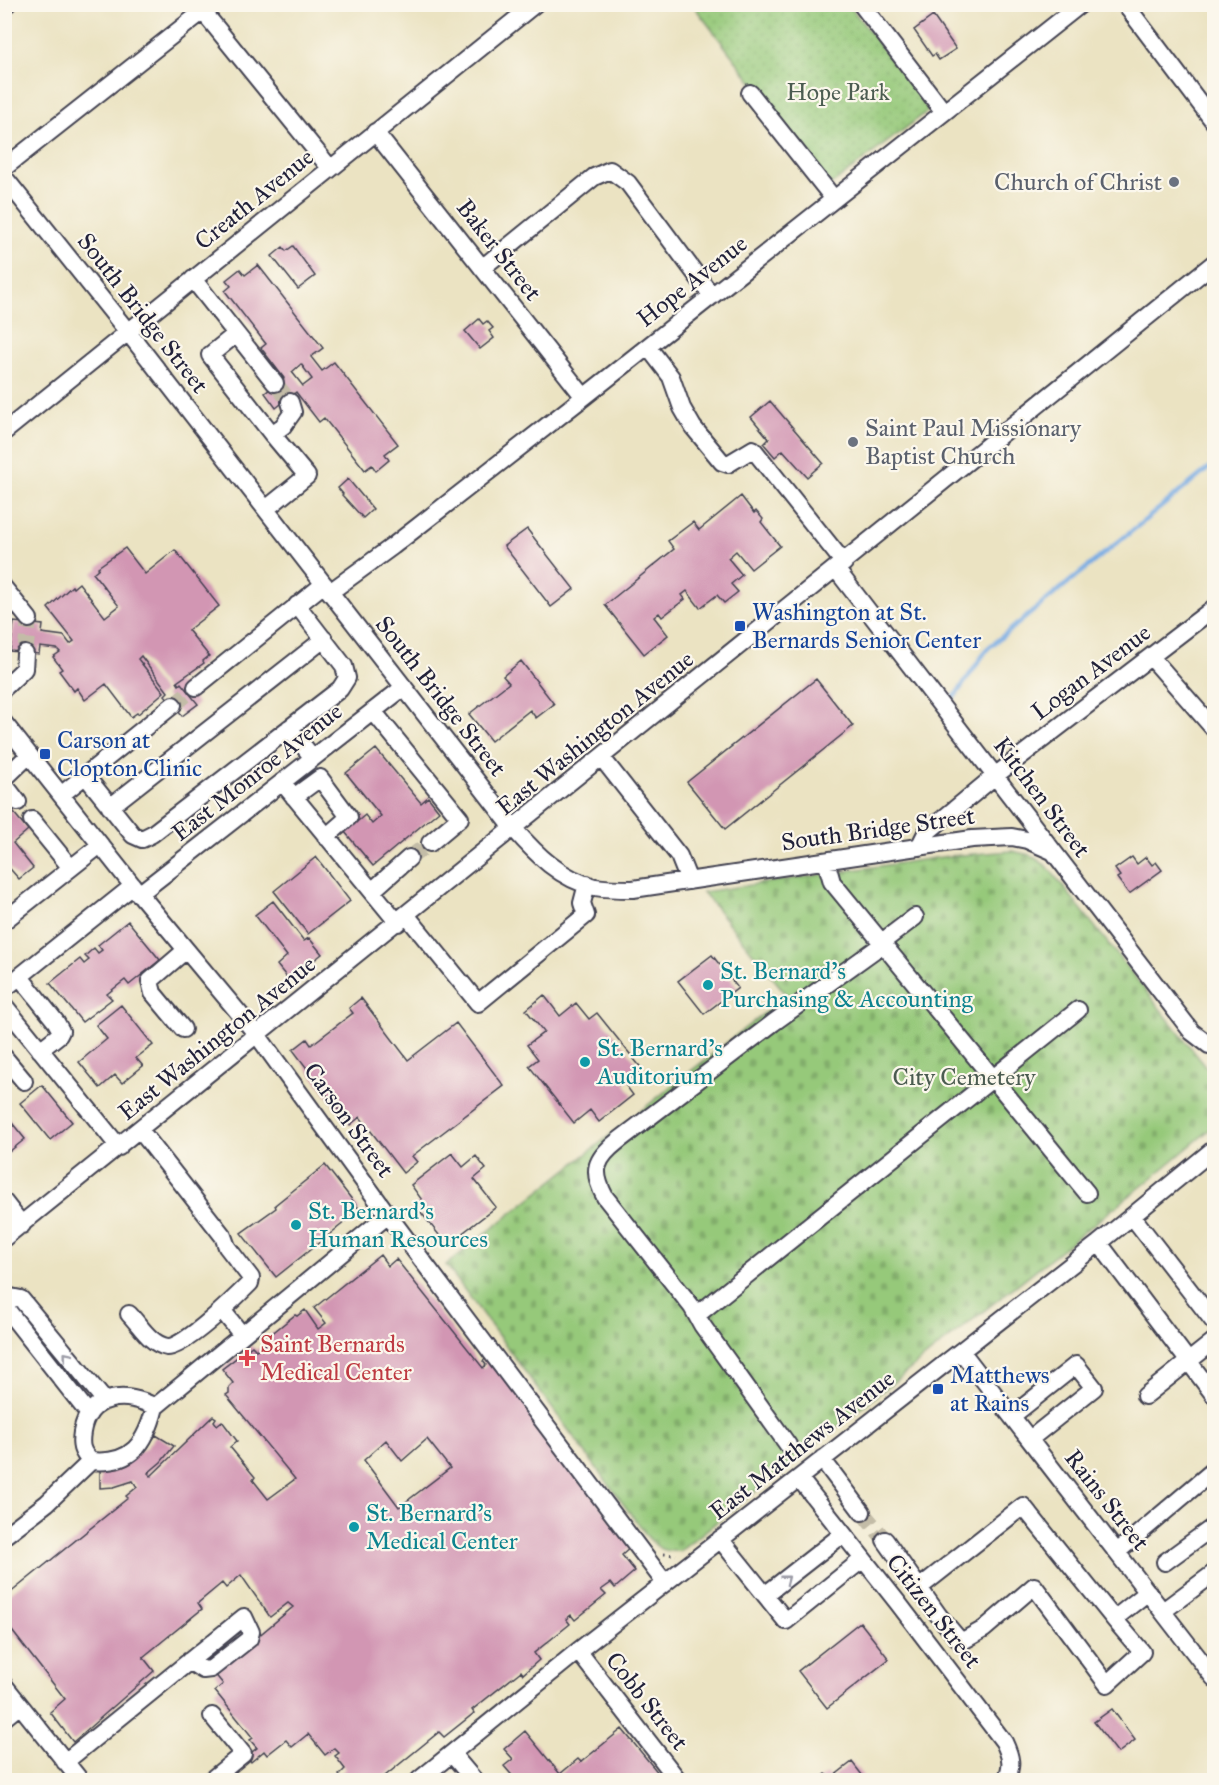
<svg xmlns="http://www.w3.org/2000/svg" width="1219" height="1785" font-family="'IM FELL Great Primer',serif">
<defs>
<pattern id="cemetery-stones" width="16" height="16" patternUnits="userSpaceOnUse" patternTransform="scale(1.5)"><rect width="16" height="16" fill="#96c97a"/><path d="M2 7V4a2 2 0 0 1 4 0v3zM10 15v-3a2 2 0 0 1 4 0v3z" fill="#81ac6a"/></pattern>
<pattern id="park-dots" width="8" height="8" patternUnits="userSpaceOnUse" patternTransform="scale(1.5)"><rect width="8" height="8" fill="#96c97a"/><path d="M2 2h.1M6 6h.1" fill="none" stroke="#81ac6a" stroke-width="1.8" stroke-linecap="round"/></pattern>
</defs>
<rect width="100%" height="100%" fill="#fbf7ec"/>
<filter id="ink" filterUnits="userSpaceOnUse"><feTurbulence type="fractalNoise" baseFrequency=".0167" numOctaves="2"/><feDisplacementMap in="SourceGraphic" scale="12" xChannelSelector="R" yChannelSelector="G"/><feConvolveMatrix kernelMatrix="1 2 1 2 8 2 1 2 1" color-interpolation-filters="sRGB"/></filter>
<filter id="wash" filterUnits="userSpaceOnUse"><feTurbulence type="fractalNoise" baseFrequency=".008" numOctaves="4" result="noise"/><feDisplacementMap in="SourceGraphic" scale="24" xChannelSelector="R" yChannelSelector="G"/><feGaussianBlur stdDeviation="1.35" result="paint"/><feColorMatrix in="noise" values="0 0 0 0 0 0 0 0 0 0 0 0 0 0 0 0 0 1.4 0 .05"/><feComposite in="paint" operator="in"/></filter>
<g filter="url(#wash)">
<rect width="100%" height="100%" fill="#ebe3c2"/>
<!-- cemetery -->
<path fill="url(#cemetery-stones)" stroke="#5c765a" stroke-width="1.5" d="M1012,851L1030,855L1047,866L1214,1077V1126L1147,1182L680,1551C666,1552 660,1550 650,1540L446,1265L787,995L703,892L949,856Z"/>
<!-- park -->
<path fill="url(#park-dots)" stroke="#5c765a" stroke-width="1.5" d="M693,5H849L929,110L831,185Z"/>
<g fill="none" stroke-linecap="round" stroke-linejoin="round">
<!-- stream -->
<path stroke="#76aae3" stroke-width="4.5" d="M953,699L988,648L1214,464"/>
</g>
<g id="blocks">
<!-- building -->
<path fill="#d296b3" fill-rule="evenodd" d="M933,16L956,49L939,60L935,54L932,56L914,30Z
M293,246L315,276L298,289L272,256L283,247L286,251Z
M258,265L323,348L311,357L322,371L334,362L398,444L385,454L389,460L376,471L372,465L365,470L324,418L319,422L296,392L276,408L265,393L284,378L261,348L266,344L225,291L231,286L226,280L240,269L245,275ZM301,364L312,379L303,386L292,372Z
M479,319L483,324L487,321L493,328L489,331L494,338L480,349L465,331Z
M770,401L823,463L807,477L783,450L775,457L764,444L769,439L751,417Z
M348,479L373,509L363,518L342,495L343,494L338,488Z
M741,496L754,513L756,511L763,519L761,522L780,546L751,569L736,551L728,558L742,575L731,584L738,592L724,603L717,595L700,608L687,591L682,595L685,599L662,617L659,613L654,617L668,635L644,654L605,605L674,549L668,541L693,522L699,530Z
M527,529L574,589L551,607L504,546Z
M125,548L145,574L175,550L219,606L188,630L209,656L203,661L204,663L177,682L179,685L181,683L198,704L182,716L165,695L168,692L141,656L138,659L164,692L138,714L137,713L131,717L106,684L85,700L77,688L74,691L59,671L62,669L53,657L60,652L57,649L40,647L39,654L10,651L14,622L43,625L42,633L64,636L70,644L74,641L48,608L72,586L73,588L79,583L105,617L119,606L93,573L99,568L98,567Z
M521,661L554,704L536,718L530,710L491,741L469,714L509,683L503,676Z
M816,679L853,726L725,829L687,782Z
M376,749L421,803L428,797L439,811L373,866L345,832L365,815L372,824L381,816L346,773Z
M4,801L28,830L13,843L33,868L19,879L4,862Z
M316,857L350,901L308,934L274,891Z
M1132,857L1137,864L1146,857L1152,865L1156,862L1162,870L1129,894L1117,878L1120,876L1115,869Z
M273,901L304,941L309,938L322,954L289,980L277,965L287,956L255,915Z
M128,921L160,960L129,985L125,980L107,994L112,999L82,1022L50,983L80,959L84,964L89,960L85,956L94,948L98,953L102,950L98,945Z
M712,955L738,988L704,1014L678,981Z
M544,995L560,1016L576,1003L589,1019L597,1013L642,1069L624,1083L633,1095L599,1122L590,1110L574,1123L529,1066L538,1059L527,1045L544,1032L526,1010Z
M361,998L408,1060L456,1023L504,1086L412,1156L417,1162L403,1173L360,1117L350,1125L293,1050L307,1039L311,1045L353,1013L349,1008Z
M121,1005L153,1045L136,1058L143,1066L122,1083L115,1075L100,1088L79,1062L107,1039L96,1025Z
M42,1085L72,1122L50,1140L20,1103Z
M4,1113L25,1139L4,1156Z
M452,1153L463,1167L476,1156L486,1169L474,1179L496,1207L447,1245L415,1205L422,1200L411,1185Z
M325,1165L360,1210L276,1277L241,1233L276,1208L275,1205Z
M380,1255L388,1266L396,1259L483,1368L486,1365L483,1361L490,1355L631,1547L622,1555L635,1571L615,1588L611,1583L601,1590L606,1595L575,1620L571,1615L566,1619L570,1624L534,1653L539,1660L523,1674L521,1671L472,1710L474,1713L444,1737L439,1732L380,1780H343L339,1775L345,1769L335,1756L339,1753L334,1748L325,1755L308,1734L292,1747L286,1740L267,1755L264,1751L251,1762L247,1756L257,1748L250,1740L253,1738L215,1691L223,1684L214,1673L293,1607L288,1603L270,1617L241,1575L226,1588L222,1583L198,1603L202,1609L143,1657L154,1671L73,1742L50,1712L65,1699L9,1627L4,1629V1598L128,1498L126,1496L137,1487L133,1481L114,1487L100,1488V1467L145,1449L156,1435L174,1446L161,1462L148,1473L151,1476L213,1416L216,1418L214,1421L217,1425L222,1421L237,1441L230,1447L255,1477L253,1480L268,1499L295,1479L226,1395L229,1393V1387L233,1383L222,1369L252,1346L256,1350L266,1344L265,1339L295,1315L297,1316L305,1310L318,1329L326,1323L314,1308ZM427,1439L450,1468L399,1507L364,1460L386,1440L402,1461Z
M860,1622L889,1659L827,1708L798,1671Z
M1112,1709L1135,1740L1118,1753L1094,1722Z
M622,1729L664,1780H516L504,1766L513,1759L504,1749L525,1731L560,1774L578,1759L581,1762Z
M852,1762L866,1780H818L826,1774L830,1779Z"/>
</g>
</g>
<g filter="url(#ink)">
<use href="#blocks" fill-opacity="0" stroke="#403f4f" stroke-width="1.5"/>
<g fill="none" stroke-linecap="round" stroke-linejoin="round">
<!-- minor-tunnel -->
<path stroke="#c3bca7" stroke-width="16" stroke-dasharray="16 8" stroke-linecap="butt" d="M275,383L290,402
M25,654L29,619
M173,705L196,687
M409,858L430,843
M862,1512L885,1540"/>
<defs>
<path id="minor" d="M197,4L330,168
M861,4L944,112
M1125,4L1214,122
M4,6L7,4
M750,93L834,199
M375,132L584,397
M4,168L212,4
M4,177L128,332L514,829C536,854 560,879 595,887C607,889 621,889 633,889L972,839L1012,837L1027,840L1052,851
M482,268L594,177L610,170L628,183L712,296
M193,279L275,383
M236,334L210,355L272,434
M648,347L671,377L682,408L693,427L722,462L728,464L753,449L844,563
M4,432L535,4
M266,509L307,476L272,434L283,426L293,412L290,402
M836,569L1192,1032L1209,1045L1214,1046
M4,588L29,619
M330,592L393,546L584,397L1081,4
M1151,657L1214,729
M196,687L324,584
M4,688L24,669L25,654
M373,711L460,818L430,843
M4,723L133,886L258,1036L388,1215L665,1583
M289,728L313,758
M602,758L679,856L689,881
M85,775L133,835L142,839L152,834L340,689L347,678L344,666L297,605
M282,782L398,923
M61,795L173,705
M294,797L320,778L349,817L326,837
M18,802L5,785V778L29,755
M110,807L324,639
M32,820L71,868
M919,847L926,833L996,775L1214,608
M826,861L832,882L1087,1193
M372,891L409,858
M139,894L404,687
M407,916L478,1003L586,915L582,903L587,884
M4,921L100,845
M882,942L915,917
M20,977L56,1022L61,1031L59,1035L40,1050
M4,989L133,886
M4,1005L119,1147
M183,1029L153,993L150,981L186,950
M4,1057L24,1081
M4,1202L22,1225
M1132,1216L1214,1322
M4,1238L1214,263
M1099,1243L1214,1395
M222,1310L242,1335
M129,1314C140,1325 150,1344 167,1347C183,1349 237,1296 250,1283L251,1278L227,1247L223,1236L140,1130
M697,1315L1078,1010
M961,1351L1214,1678
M1145,1396L1214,1341
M89,1414L8,1311L6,1296L21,1299L105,1401
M1012,1416L1076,1365L1094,1388L1030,1439
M788,1445L702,1325L692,1307L605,1197C591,1171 595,1159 618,1141L773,1023L883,944
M822,1459L862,1512
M91,1461C81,1452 80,1445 82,1432C88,1394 127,1391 155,1407
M799,1478L898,1603L1004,1742C1011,1757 1013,1765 1006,1780
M4,1536L47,1503L91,1461C132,1465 146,1443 155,1407L388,1215
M720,1539L786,1621L863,1559
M885,1540L939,1616L961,1642L984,1629L1034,1586L1107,1684L1142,1652L1114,1619L1148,1592
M1117,1552L1214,1470
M1165,1562L1213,1527L1214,1528
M919,1588L1023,1506L1114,1619
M765,1595L843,1534
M1163,1611L1214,1573
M578,1651L678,1780
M4,1685L80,1780
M4,1718L20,1705
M452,1754L474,1780
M65,1762L244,1617L251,1632L249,1639L211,1669L203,1670L189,1661
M211,1780L243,1754L212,1716
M419,1780L578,1651L1099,1243L1214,1149"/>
</defs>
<!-- minor casing -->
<use href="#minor" stroke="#403f4f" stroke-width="20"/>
<!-- path -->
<path stroke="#403f4f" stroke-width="3" stroke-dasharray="1.5 4.5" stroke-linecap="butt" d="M664,1554L676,1555"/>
<!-- minor -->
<use href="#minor" stroke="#fff" stroke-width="16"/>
</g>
<!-- one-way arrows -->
<defs><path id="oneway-chevron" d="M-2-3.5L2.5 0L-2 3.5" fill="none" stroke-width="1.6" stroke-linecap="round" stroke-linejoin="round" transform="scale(1.5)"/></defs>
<g stroke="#9c9ca7">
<use href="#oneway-chevron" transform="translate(67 1356) rotate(-130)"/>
<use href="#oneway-chevron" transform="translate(786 1579) rotate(-38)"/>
</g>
</g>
<!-- markers -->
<g fill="#6b7280" stroke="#fbf7ec" stroke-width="2">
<circle cx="1174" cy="182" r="6"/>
<circle cx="853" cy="442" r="6"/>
</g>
<g fill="#1a4fb4" stroke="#fbf7ec" stroke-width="2">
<rect x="734" y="620" width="12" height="12" rx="3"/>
<rect x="39" y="748" width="12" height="12" rx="3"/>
<rect x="932" y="1383" width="12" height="12" rx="3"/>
</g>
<g fill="#0f9aa8" stroke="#fbf7ec" stroke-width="2">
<circle cx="708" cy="985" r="6"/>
<circle cx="585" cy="1062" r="6"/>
<circle cx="296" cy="1225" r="6"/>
<circle cx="354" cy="1527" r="6"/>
</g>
<path fill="#e0444e" stroke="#fbf7ec" stroke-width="2" d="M244 1349h6v6h6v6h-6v6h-6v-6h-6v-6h6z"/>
<g text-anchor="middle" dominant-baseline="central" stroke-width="4.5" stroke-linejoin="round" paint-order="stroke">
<!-- park labels -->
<g font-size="24" fill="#4b5c51" stroke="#fbf7ec">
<text x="838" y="92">Hope Park</text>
<text x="964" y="1077">City Cemetery</text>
</g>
<!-- worship labels -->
<g font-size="24" fill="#5b616d" stroke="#fbf7ec" text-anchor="end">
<text x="1162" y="182">Church of Christ</text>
<text x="865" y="428" text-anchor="start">Saint Paul Missionary<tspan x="865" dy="28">Baptist Church</tspan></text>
</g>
<!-- street labels -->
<g font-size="24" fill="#22223b" stroke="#fbf7ec">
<text transform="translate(254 199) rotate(-39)">Creath Avenue</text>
<text transform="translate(499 250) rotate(52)">Baker Street</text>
<text transform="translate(692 281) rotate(-38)">Hope Avenue</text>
<text transform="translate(143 313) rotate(52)">South Bridge Street</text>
<text transform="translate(1091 672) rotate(-37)">Logan Avenue</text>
<text transform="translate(441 696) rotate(52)">South Bridge Street</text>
<text transform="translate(595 733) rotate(-39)">East Washington Avenue</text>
<text transform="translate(257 772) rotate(-38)">East Monroe Avenue</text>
<text transform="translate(1042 797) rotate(53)">Kitchen Street</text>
<text transform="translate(878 829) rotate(-8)">South Bridge Street</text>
<text transform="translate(217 1038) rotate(-39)">East Washington Avenue</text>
<text transform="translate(349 1120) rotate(54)">Carson Street</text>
<text transform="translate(802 1445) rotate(-38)">East Matthews Avenue</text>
<text transform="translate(1107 1500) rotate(52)">Rains Street</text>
<text transform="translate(934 1611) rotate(52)">Citizen Street</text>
<text transform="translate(647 1701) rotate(52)">Cobb Street</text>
</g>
<!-- transit labels -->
<g font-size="24" fill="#164399" stroke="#fbf7ec" text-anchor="start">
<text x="752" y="612">Washington at St.<tspan x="752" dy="28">Bernards Senior Center</tspan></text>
<text x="57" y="740">Carson at<tspan x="57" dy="28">Clopton Clinic</tspan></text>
<text x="950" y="1375">Matthews<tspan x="950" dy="28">at Rains</tspan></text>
</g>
<!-- culture labels -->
<g font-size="24" fill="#0d838f" stroke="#fbf7ec" text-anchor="start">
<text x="720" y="971">St. Bernard's<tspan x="720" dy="28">Purchasing &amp; Accounting</tspan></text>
<text x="597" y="1048">St. Bernard's<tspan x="597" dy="28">Auditorium</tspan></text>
<text x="308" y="1211">St. Bernard's<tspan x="308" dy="28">Human Resources</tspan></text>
<text x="366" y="1513">St. Bernard's<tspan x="366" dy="28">Medical Center</tspan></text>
</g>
<!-- health labels -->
<g font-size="24" fill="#be3a42" stroke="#fbf7ec" text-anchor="start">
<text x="260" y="1344">Saint Bernards<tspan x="260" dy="28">Medical Center</tspan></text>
</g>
</g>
<!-- margin -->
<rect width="1219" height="1785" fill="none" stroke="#fbf7ec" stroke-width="24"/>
</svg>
